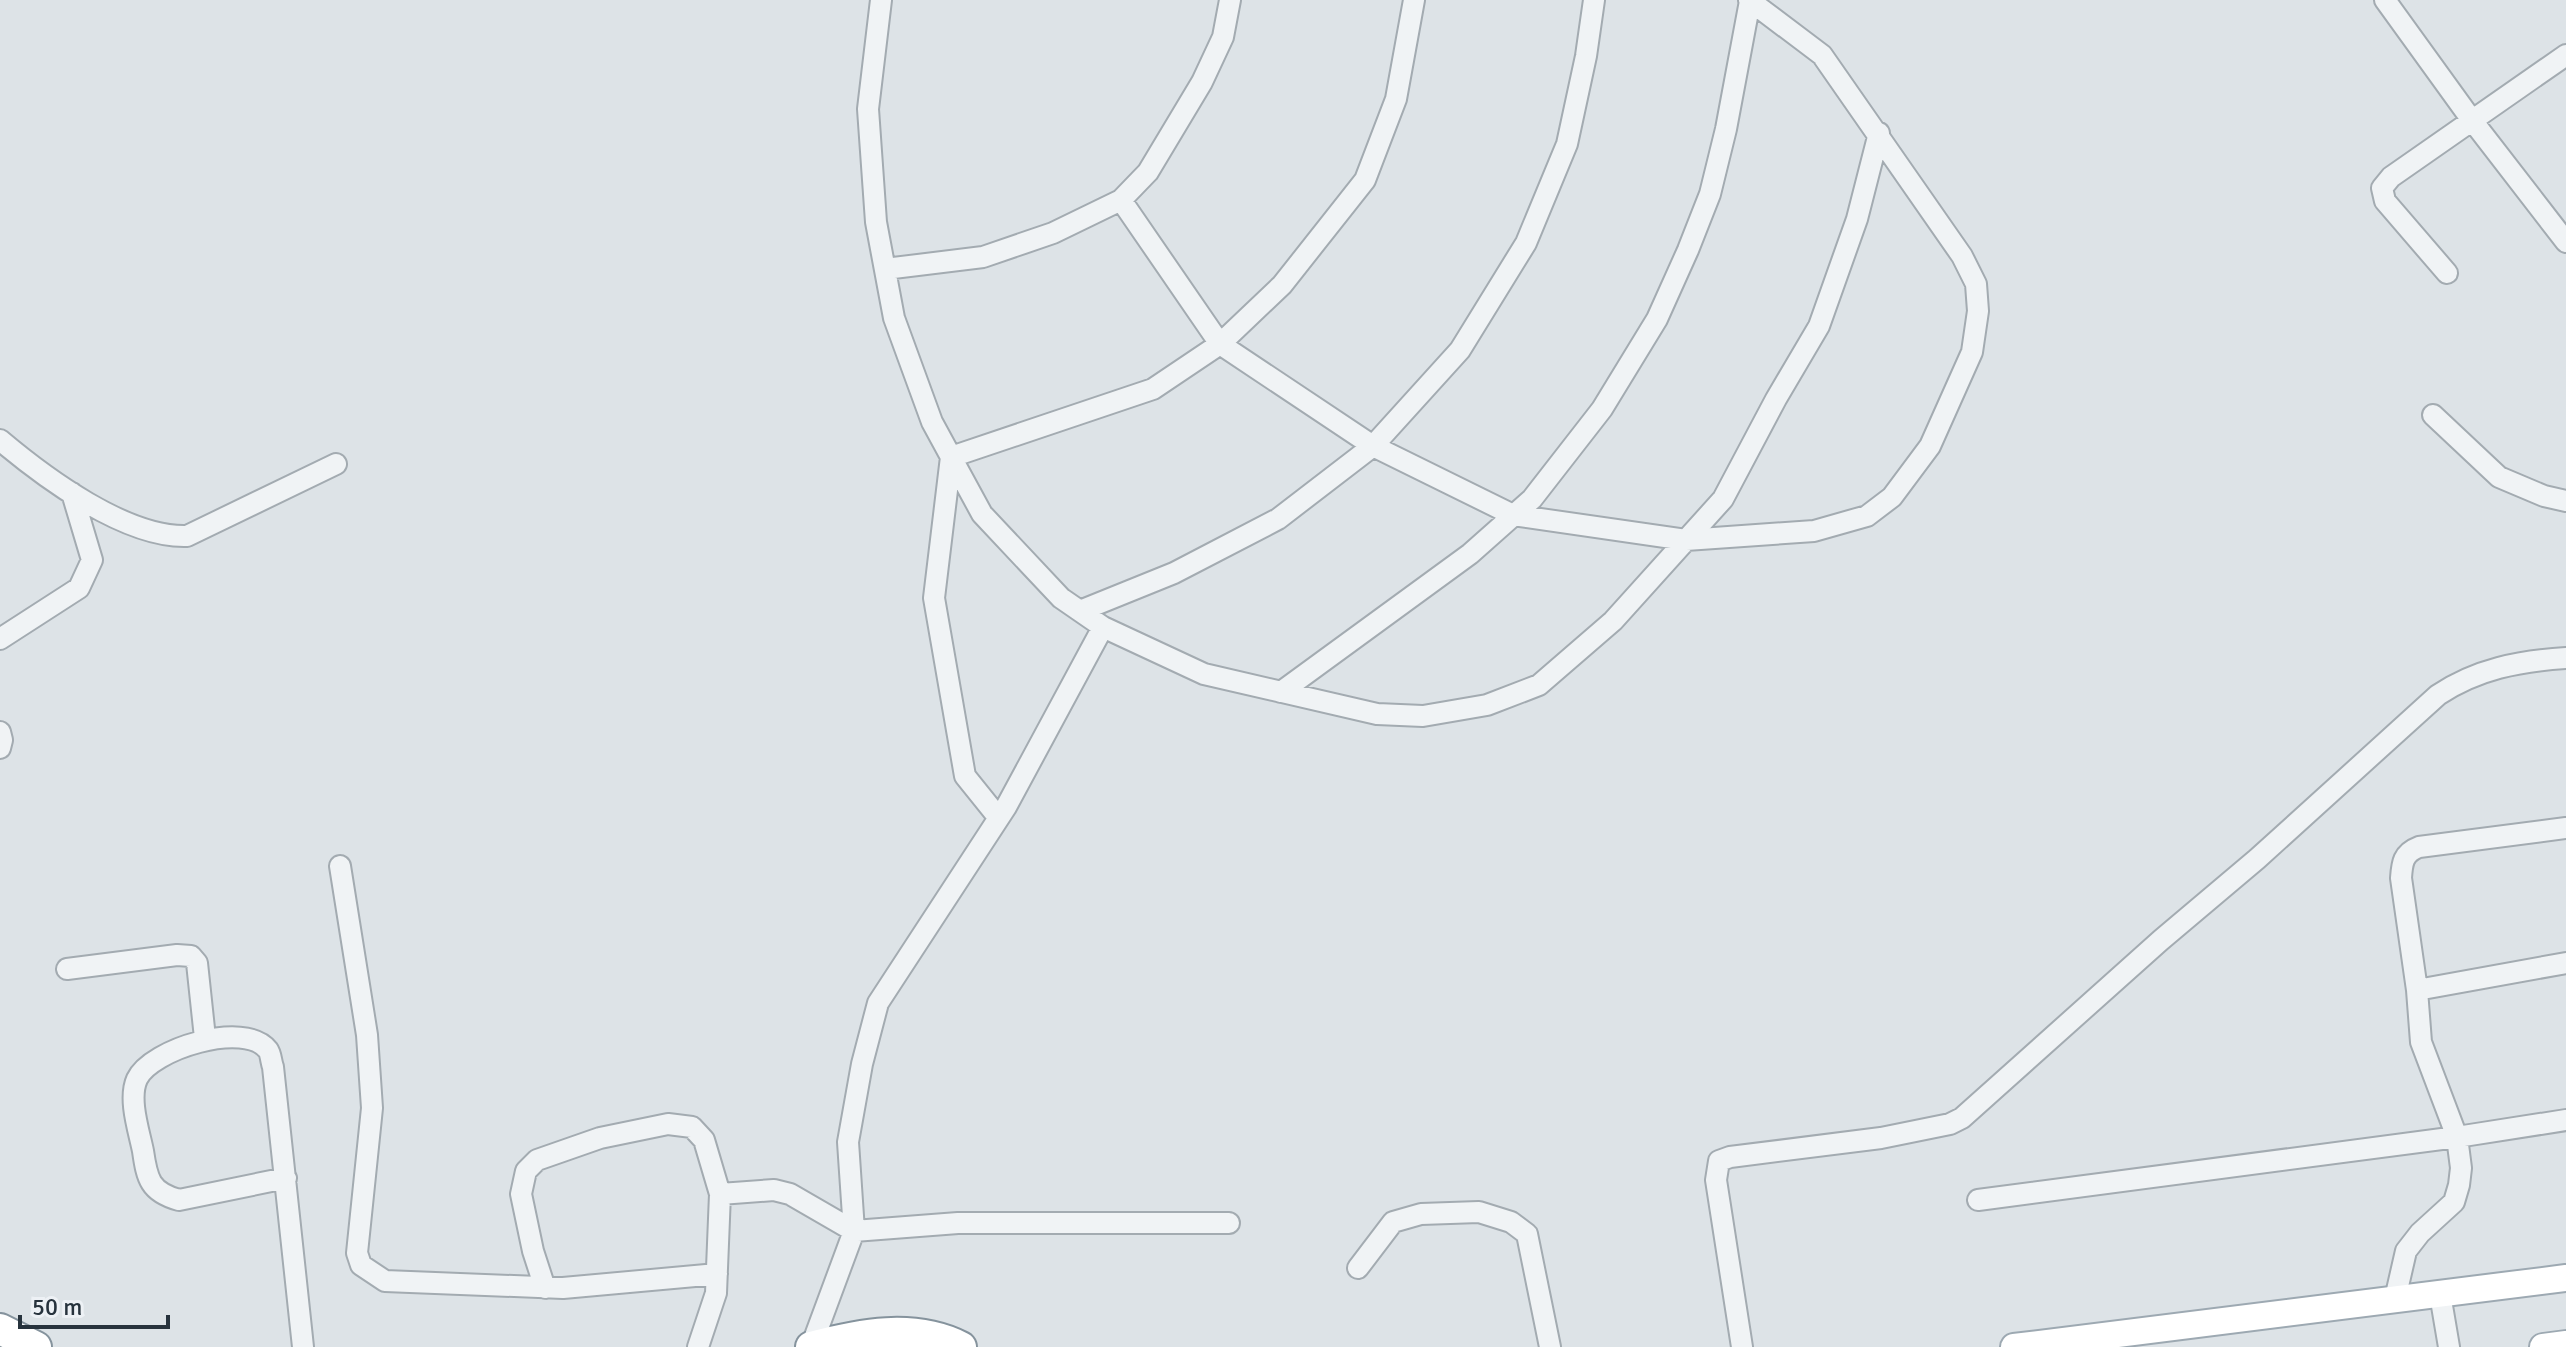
<svg xmlns="http://www.w3.org/2000/svg" width="2566" height="1347" font-family="Signika,sans-serif">
<rect width="100%" height="100%" fill="#dde3e7"/>
<g fill="none" stroke-linecap="round" stroke-linejoin="round">
<defs>
<path id="minor" d="M881,0L868,109L876,222L894,318L932,422L982,514L1061,598L1103,627L1204,674L1377,714L1423,716L1487,705L1539,685L1613,621L1723,499L1776,399L1819,326L1857,219L1879,133
M2385,0L2471,119L2566,242
M1121,200L1220,344L1373,446L1513,515L1686,540L1814,531L1867,516L1892,497L1930,446L1972,352L1978,311L1976,284L1962,256L1822,55L1749,0
M885,269L983,257L1053,233L1121,200L1148,172L1202,82L1223,37L1230,0
M2447,273L2385,201L2382,188L2391,177L2566,55
M2433,415L2499,477L2544,496L2566,501
M0,440C45,478 126,538 187,536L336,464
M1080,611L1174,573L1278,519L1373,446L1460,350L1526,243L1567,144L1586,56L1594,0
M0,639L79,588L92,560L72,493
M1281,692L1470,554L1532,499L1602,409L1657,319L1688,250L1710,194L1726,129L1750,1
M0,732L2,740L0,748
M998,817L965,776L934,598L951,457L1153,389L1220,344L1282,285L1365,180L1396,99L1414,0
M340,866L367,1035L372,1108L357,1253L361,1265L385,1281L563,1288L717,1274
M67,969L177,955L191,956L197,963L205,1038
M2417,990L2566,963
M286,1178L179,1200C150,1192 147,1179 143,1151C139,1131 128,1099 137,1079C151,1049 245,1020 268,1050C271,1054 271,1062 273,1067L303,1347
M720,1194L774,1190L790,1194L854,1231L958,1223H1229
M1978,1200L2457,1137L2566,1120
M1358,1268L1393,1222L1421,1214L1479,1212L1511,1222L1527,1234L1550,1347
M545,1288L533,1251L521,1194L526,1171L537,1160L600,1138L668,1124L692,1127L704,1140L720,1194L716,1293L698,1347
M2440,1294L2449,1347
M2395,1299L2406,1251L2420,1233L2454,1202L2459,1185L2461,1168L2457,1137L2421,1042L2417,990L2401,878C2402,863 2403,853 2419,847L2566,828
M811,1347L854,1231L848,1142L862,1064L878,1003L1006,807L1103,627
M1742,1347L1716,1180L1719,1161L1730,1157L1881,1138L1950,1124L1962,1118L2161,940L2257,859L2438,695C2477,669 2519,661 2566,658"/>
<path id="major" d="M2014,1347L2566,1278
M2543,1347L2566,1344"/>
<path id="highway" d="M0,1329L36,1347
M811,1347C859,1334 914,1323 961,1347"/>
</defs>
<!-- minor casing -->
<use href="#minor" stroke="#a3abb1" stroke-width="24"/>
<!-- major casing -->
<use href="#major" stroke="#9da9b2" stroke-width="30"/>
<!-- highway casing -->
<use href="#highway" stroke="#85939d" stroke-width="34"/>
<!-- minor -->
<use href="#minor" stroke="#f0f3f5" stroke-width="20"/>
<!-- major -->
<use href="#major" stroke="#fff" stroke-width="26"/>
<!-- highway -->
<use href="#highway" stroke="#fff" stroke-width="30"/>
</g>
<!-- scale -->
<path d="M20 1315v12h148v-12" fill="none" stroke="#27333d" stroke-width="4"/>
<text x="32" y="1315" font-size="24" fill="#27333d" stroke="#edf1f5" stroke-width="6" paint-order="stroke">50 m</text>
</svg>
